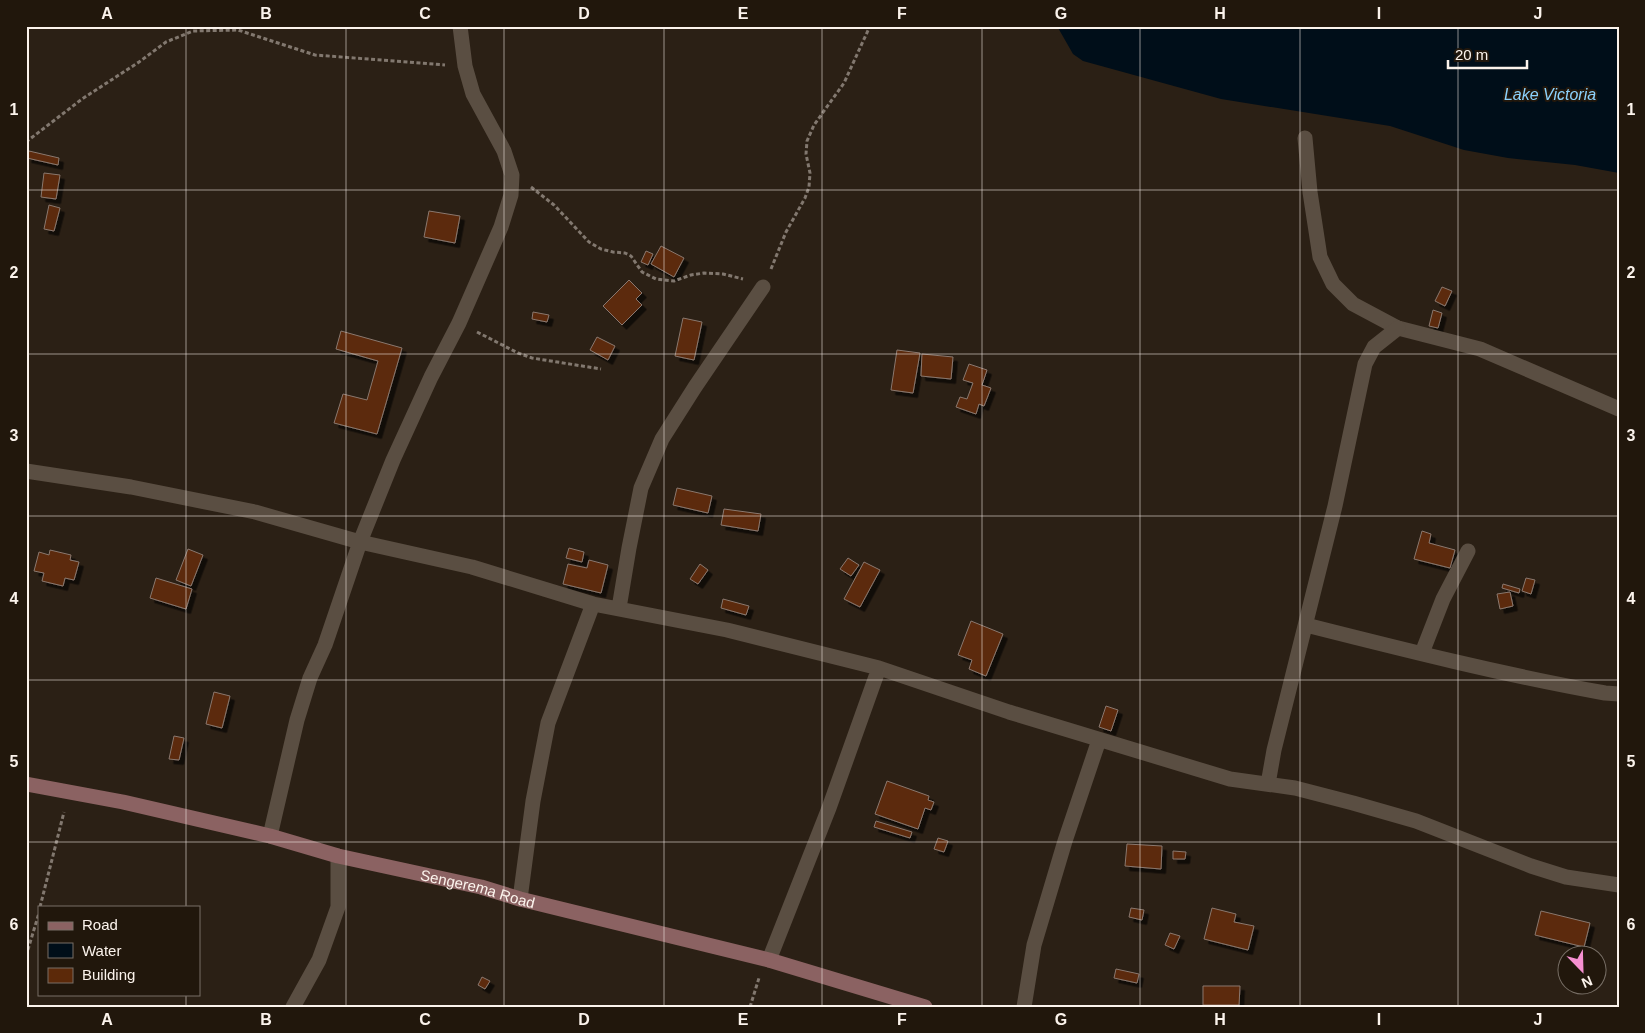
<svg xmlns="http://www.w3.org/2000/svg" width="1645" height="1033" font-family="Helvetica,sans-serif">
<defs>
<filter id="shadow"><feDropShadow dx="4.5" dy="4.5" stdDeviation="0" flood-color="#0009"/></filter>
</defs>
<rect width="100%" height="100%" fill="#2b2015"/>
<!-- water -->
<path fill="#000e19" d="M1057,26H1619V173L1575,165L1508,158L1464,150L1390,126L1221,99L1083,61L1073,54Z"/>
<!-- building -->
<path fill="#5c2909" stroke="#8a786f" filter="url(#shadow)" d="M29,151L59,158L58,165L27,158Z
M44,173L60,175L56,199L41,197Z
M49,205L60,208L54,231L44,229Z
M429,211L460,216L455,243L424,237Z
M661,246L684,258L674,277L651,264Z
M646,251L653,254L648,265L641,262Z
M629,280L642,293L636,299L642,305L622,325L603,306Z
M1442,287L1452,291L1445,306L1435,301Z
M1433,310L1442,313L1438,328L1429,326Z
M533,312L549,315L547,322L532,319Z
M683,318L702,322L694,360L675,356Z
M341,331L402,348L377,434L334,423L343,394L367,400L378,361L336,349Z
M597,337L615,346L608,360L590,350Z
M897,350L920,353L913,393L891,390Z
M922,354L953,357L951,379L921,376Z
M969,364L987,370L982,385L991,388L984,406L979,404L976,414L956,407L960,397L967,399L973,383L963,380Z
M677,488L712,496L708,513L673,505Z
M724,509L761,514L758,531L721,525Z
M1422,531L1431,534L1429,543L1455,550L1450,568L1414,559Z
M569,548L584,552L582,562L566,558Z
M188,549L203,555L191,586L176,580Z
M50,550L71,555L70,560L79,562L74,580L65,578L63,586L42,581L44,573L34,571L39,552L49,555Z
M848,558L859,565L851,576L840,569Z
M589,560L608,565L601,593L563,584L568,564L587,568Z
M864,562L880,570L860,607L844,599Z
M700,564L708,570L698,584L690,579Z
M156,578L192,589L186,609L150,598Z
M1526,578L1535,580L1531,594L1522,591Z
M1503,584L1520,589L1519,593L1502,588Z
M1510,592L1513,606L1500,609L1497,594Z
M723,599L749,606L746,615L721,608Z
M971,621L1003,634L986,676L969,669L972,660L958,655Z
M214,692L230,696L222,728L206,724Z
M1106,706L1118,710L1111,731L1099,727Z
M174,736L184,738L179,760L169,759Z
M887,781L929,796L928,800L934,802L931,810L925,808L918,829L875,814Z
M876,821L912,832L910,838L874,827Z
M938,838L948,841L944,852L934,849Z
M1127,844L1162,846L1161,869L1125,866Z
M1173,851L1186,852L1185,859H1173Z
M1131,908L1144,910L1142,920L1129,917Z
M1212,908L1236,914L1234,922L1254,926L1248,950L1204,939Z
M1541,911L1590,923L1584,947L1535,935Z
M1170,933L1180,936L1174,949L1165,945Z
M1116,969L1139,974L1137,983L1114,978Z
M482,977L490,981L485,989L478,985Z
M1203,986H1240L1239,1005H1203Z"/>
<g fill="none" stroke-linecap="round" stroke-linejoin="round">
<!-- path -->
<path stroke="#82786f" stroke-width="3" stroke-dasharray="4 2.5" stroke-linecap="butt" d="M26,142L82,99L139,62L166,42L193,31L238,30L315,55L445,65
M531,187L554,205L589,242L601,249L613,252L625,253L631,256L642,272L656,279L674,281L691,275L704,273L723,274L743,279
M771,269L786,232L805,198L809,187L810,173L806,154L807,141L814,125L844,83L870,26
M477,332L518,353L532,358L601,369
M40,907L64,812
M26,956L39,913
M750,1007L759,978"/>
<!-- lane -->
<path stroke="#5a4e42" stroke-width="15" d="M1305,138L1310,192L1320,257L1333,284L1353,304L1398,328L1480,349L1619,409"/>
<!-- street -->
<path stroke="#5a4e42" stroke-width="15" d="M26,471L131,487L255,512L360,542L472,567L593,604L727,630L879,668L1009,712L1230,779L1295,788L1353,803L1416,821L1531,866L1566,877L1619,885
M619,608L629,548L641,488L662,439L695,387L763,287
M1306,625C1405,650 1504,675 1605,693L1619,694
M1422,653L1443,599L1468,551
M1268,784L1274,750L1335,506L1365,364L1374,347L1398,328
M270,836L297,720L310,678L325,645L360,542L393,460L431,377L459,323L501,227L511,195L512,175L504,151L473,94L465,66L460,26
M520,899L533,801L548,723L593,604
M769,960L829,808L879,668
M293,1007L319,960L338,907V856
M1024,1007L1034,945L1065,841L1099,740"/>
<!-- secondary -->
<path stroke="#8b6262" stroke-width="15" id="s1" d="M26,784L123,802L270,836L338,856L481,887L520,899L769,960L925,1007"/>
</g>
<!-- grid -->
<path fill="none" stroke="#fbf3ec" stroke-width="1" stroke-opacity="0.55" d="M186,26V907M346,26V1007M504,26V1007M664,26V1007M822,26V1007M982,26V1007M1140,26V1007M1300,26V1007M1458,26V1007M26,190H1619M26,354H1619M26,516H1619M26,680H1619M26,842H1619M186,994V1007"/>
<g text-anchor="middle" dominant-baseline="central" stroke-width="4" stroke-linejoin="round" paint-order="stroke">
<!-- street labels -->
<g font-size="15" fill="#fbf3ec" stroke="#21170c">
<text stroke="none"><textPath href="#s1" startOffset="464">Sengerema Road</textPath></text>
</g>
<!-- water labels -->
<g font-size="16" font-style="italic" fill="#8cd2fd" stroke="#21170c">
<text x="1550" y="94">Lake Victoria</text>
</g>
</g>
<!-- border -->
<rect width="1645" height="1033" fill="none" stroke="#21170c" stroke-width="55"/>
<!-- legend -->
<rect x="38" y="906" width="162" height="90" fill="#21170c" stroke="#786f66"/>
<rect x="48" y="922" width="25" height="8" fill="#8b6262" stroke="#786f66"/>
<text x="82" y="930" font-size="15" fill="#fbf3ec">Road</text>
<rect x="48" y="943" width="25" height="15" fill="#000e19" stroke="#786f66"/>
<text x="82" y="956" font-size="15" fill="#fbf3ec">Water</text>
<rect x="48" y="968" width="25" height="15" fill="#5c2909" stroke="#786f66"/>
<text x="82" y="980" font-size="15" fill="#fbf3ec">Building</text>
<!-- north arrow -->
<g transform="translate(1582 970) rotate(157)"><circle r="24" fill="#21170c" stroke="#786f66"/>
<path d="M0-4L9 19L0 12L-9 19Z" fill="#f590d1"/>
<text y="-8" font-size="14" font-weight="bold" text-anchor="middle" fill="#fbf3ec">N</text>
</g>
<!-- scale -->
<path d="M1448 60v8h79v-8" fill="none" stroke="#fbf3ec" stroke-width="2.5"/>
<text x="1455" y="60" font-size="15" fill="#fbf3ec" stroke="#21170c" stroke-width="4" paint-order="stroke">20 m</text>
<rect x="28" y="28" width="1590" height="978" fill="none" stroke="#fbf3ec" stroke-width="2"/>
<g font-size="16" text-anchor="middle" font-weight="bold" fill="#fbf3ec">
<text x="107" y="19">A</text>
<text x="266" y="19">B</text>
<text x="425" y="19">C</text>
<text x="584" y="19">D</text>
<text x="743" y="19">E</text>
<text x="902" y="19">F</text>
<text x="1061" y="19">G</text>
<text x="1220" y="19">H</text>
<text x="1379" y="19">I</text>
<text x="1538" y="19">J</text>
<text x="14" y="115">1</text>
<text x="1631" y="115">1</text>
<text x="14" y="278">2</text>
<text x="1631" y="278">2</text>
<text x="14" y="441">3</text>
<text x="1631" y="441">3</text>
<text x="14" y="604">4</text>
<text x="1631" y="604">4</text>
<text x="14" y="767">5</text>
<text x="1631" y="767">5</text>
<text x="14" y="930">6</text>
<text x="1631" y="930">6</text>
<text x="107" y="1025">A</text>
<text x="266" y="1025">B</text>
<text x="425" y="1025">C</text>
<text x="584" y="1025">D</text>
<text x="743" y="1025">E</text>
<text x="902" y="1025">F</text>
<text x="1061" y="1025">G</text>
<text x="1220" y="1025">H</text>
<text x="1379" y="1025">I</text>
<text x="1538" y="1025">J</text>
</g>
</svg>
